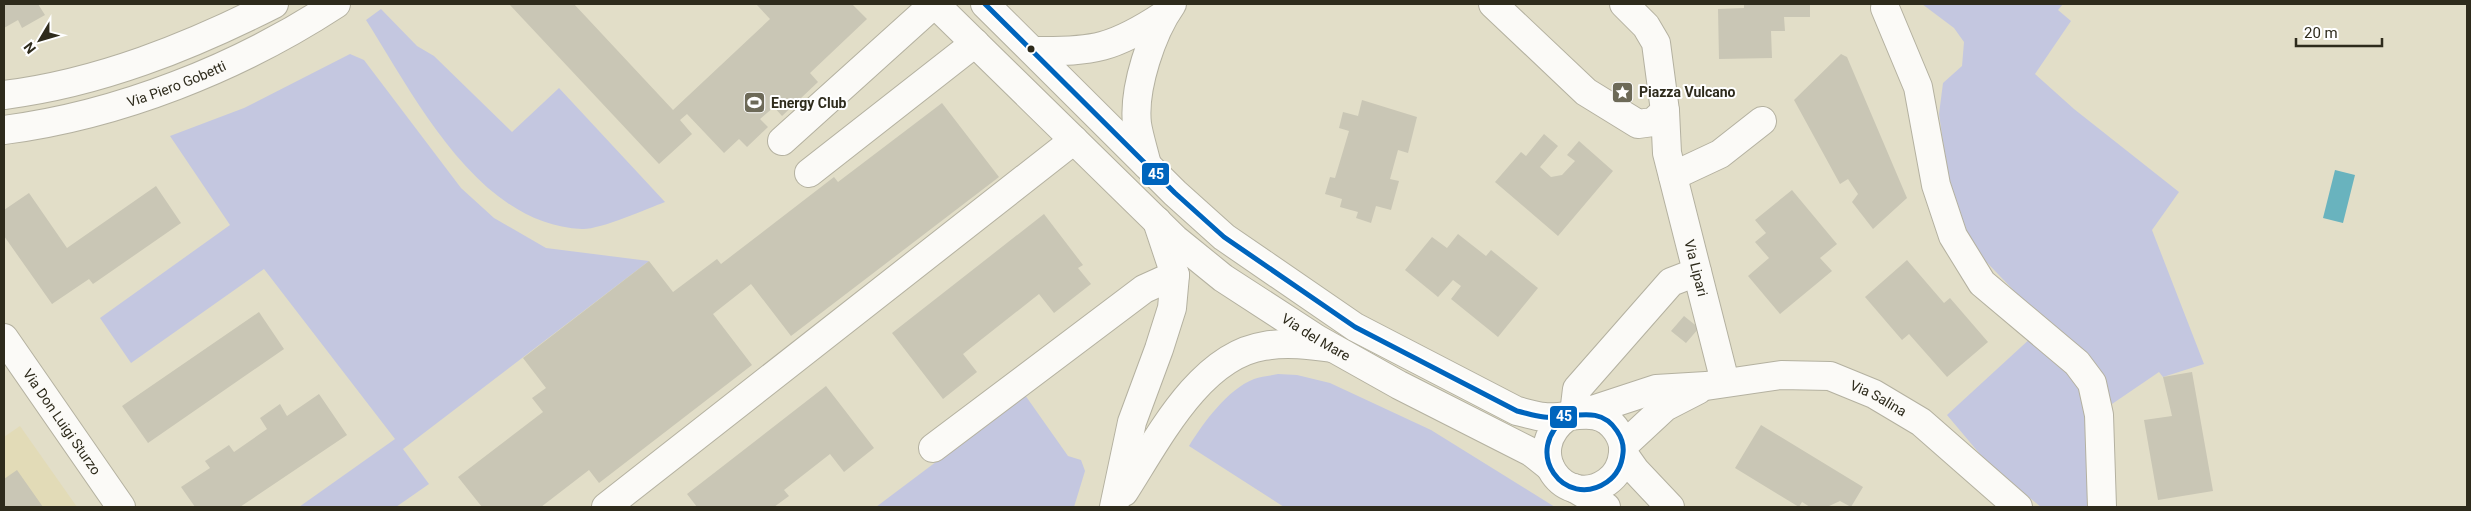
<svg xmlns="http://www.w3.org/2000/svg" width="2471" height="511" font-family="Roboto,sans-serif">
<rect width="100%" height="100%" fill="#e2dec8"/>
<!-- built -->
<path fill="#e2dbb7" d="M20,426L77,507H4V437Z"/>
<!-- green -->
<path fill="#c4c7e0" d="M1922,4H2063L2058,10L2071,21L2035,74L2074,109L2179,192L2152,230L2204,364L2163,377L2159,372L2112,404L2093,365L2021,298L1972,247L1950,191L1939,114L1943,83L1962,66L1964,42L1954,28Z
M381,9L417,46L434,56L512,132L559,88L665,202C647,209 599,230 582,229C478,225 415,97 366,20Z
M350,54L364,60L461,188L494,218L546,248L649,261L403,449L429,484L396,507H299L395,439L264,269L131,363L100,318L230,225L170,136L244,108Z
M2033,336L2073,374L2083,399L2093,507H2041L1990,466L1947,415Z
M1278,374L1297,375L1330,383L1431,430L1555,507H1284L1189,446C1203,423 1228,389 1254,379C1261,376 1270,376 1278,374Z
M1025,395L1068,456L1081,460L1085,471L1074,507H876Z"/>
<!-- water -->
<path fill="#69b3be" d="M2335,170L2355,175L2343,223L2323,218Z"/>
<!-- building -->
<path fill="#c9c6b5" d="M4,4H38L45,15L22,28L18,20L4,28Z
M509,4H574L673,110L770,19L756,4H852L867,19L810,73L818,82L782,116L774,107L760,119L768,127L747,147L739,139L724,153L687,114L680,120L692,134L659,164Z
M1744,4H1810V17H1784L1785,31H1771L1772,58L1719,59L1718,9L1744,8Z
M1841,54L1847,57L1907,198L1873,229L1852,202L1858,194L1848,179L1840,184L1794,100Z
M1362,100L1417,117L1408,153L1398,150L1390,179L1399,181L1391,210L1376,206L1371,223L1356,218L1358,212L1340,207L1342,199L1325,194L1330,177L1335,178L1349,131L1339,128L1343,112L1358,116Z
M942,103L999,177L791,336L751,284L713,314L752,365L599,483L589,470L541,507H482L458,477L543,412L532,398L546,388L523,358L649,261L673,292L717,259L721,264L834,177L838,182Z
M1544,134L1558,146L1540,167L1551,177L1562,175L1575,161L1567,155L1579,141L1613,171L1558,236L1495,182L1521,152L1526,156Z
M156,186L181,223L93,284L89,279L52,304L4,236V210L29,193L67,248Z
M1792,190L1837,244L1820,258L1832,271L1780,314L1748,276L1769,258L1755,242L1766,233L1755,220Z
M1044,214L1083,265L1078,268L1091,284L1054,313L1039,294L963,354L977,372L943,399L892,333Z
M1458,234L1486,256L1491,250L1538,288L1498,337L1451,299L1461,286L1453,280L1438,297L1405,270L1432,237L1447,248Z
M1907,260L1944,303L1950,298L1988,342L1947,377L1909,334L1902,340L1865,297Z
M259,312L284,349L148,443L122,406Z
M1684,316L1699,328L1686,343L1671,331Z
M2192,372L2213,491L2158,500L2144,420L2172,416L2163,377Z
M826,386L874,448L844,472L830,454L784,490L789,496L774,507H697L687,494Z
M319,394L347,435L240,507H195L181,487L210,468L205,461L229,445L234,452L267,429L260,418L280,404L287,416Z
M1761,425L1863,487L1851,507L1840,501L1827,507H1810L1802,502L1799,507L1735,468Z
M17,470L43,507H4V479Z"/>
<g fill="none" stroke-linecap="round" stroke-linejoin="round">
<defs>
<g id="minor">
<path d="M1493,4L1586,92L1638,124L1653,122L1665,111"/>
<path id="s1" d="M1624,4L1646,26L1656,43L1665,111L1667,153L1725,382"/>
<path d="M1885,8L1918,87L1936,185L1953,236L1982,283L2077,363L2092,383L2099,415L2102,507"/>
<path d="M1034,51C1094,52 1114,48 1164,15"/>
<path d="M782,141L934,4"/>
<path d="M1147,165C1144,152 1139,137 1137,124C1133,88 1152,32 1172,4"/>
<path d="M809,173L975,43"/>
<path d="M1673,176L1720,154L1762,121"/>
<path id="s2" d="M4,338L121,507"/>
<path d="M1574,414L1577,389L1671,282L1697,272"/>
<path d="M933,448L1144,289L1175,275"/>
<path d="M1124,492C1157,441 1199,356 1264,346C1287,342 1310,345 1332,348"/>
<path d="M606,507L1074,140"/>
<path d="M1114,507L1132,422L1159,349L1172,308L1175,275L1157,221"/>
</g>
<g id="major">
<path id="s3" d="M935,4L1175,239L1223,278L1317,339L1399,385L1531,452L1550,467"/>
<path d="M985,4L1175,193L1224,237L1355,327L1517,411C1526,413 1535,416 1544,417C1570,420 1599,403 1617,431C1621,437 1624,445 1623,453C1622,464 1617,475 1607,482C1565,511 1520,451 1567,417"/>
<path d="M4,95C99,83 189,47 274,4"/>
<path id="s4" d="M4,130C119,115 238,68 336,4"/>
<path id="s5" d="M1583,413L1656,389L1706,386L1781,375L1830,376L1874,394L1921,422L2018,507"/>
<path d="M1623,446L1665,407L1698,390"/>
<path d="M1623,453L1635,470L1670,507"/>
<path d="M1574,488L1606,507"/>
</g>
</defs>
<!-- minor casing -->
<use href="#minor" stroke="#b4b1a0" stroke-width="30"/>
<!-- major casing -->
<use href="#major" stroke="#b4b1a0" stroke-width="30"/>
<!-- minor -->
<use href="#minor" stroke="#fbfaf7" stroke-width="28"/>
<!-- major -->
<use href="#major" stroke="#fbfaf7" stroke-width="28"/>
<defs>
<path id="bus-1" d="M985,4L1175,193L1224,237L1355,327L1517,411C1526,413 1535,416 1544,417C1570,420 1599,403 1617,431C1621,437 1624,445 1623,453C1622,464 1617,475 1607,482C1565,511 1520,451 1567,417"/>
</defs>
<!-- bus-1 casing -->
<use href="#bus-1" stroke="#fff" stroke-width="9"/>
<!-- bus-1 -->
<use href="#bus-1" stroke="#0065bd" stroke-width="5"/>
</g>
<!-- icons -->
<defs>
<symbol id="sight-square" viewBox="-11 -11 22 22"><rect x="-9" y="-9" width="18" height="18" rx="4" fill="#6d6a58" stroke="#fff"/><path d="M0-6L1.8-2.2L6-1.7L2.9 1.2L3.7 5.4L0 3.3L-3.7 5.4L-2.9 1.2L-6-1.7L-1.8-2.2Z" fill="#fff"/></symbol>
<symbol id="stadium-square" viewBox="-11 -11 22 22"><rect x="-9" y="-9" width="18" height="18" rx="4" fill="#6d6a58" stroke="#fff"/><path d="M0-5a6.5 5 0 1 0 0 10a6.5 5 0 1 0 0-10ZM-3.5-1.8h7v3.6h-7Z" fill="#fff"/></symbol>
</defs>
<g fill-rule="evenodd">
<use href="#sight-square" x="1610" y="80" width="25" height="25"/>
<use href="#stadium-square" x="742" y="90" width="25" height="25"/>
</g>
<!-- markers -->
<circle fill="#2e2b1c" stroke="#fff" stroke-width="2" cx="1031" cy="49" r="4.5"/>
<g text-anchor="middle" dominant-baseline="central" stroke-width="4" stroke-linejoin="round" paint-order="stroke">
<!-- street labels -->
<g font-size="14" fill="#2e2b1c" stroke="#fff">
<text stroke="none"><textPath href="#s4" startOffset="179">Via Piero Gobetti</textPath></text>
<text stroke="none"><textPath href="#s1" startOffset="280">Via Lipari</textPath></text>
<text stroke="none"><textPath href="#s3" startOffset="508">Via del Mare</textPath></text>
<text stroke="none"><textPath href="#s5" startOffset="305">Via Salina</textPath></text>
<text stroke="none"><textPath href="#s2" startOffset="102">Via Don Luigi Sturzo</textPath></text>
</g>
<!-- poi labels -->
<g font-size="14" font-weight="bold" fill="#2e2b1c" stroke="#fff" text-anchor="start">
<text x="1639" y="92">Piazza Vulcano</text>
<text x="771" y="103">Energy Club</text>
</g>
</g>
<g stroke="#fff" stroke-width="2">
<rect x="1141" y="162" width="29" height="24" rx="5" fill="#0065bd"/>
<rect x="1549" y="405" width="29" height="24" rx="5" fill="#0065bd"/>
</g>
<g font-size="14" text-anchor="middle" font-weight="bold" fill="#fff">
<text x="1156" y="179">45</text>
<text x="1564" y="421">45</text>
</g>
<!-- border -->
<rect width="2471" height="511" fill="none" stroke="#2e2b1c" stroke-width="10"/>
<!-- north arrow -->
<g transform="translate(40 40) rotate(232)" stroke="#ffffff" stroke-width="4" paint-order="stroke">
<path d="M0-4L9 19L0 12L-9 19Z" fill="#2e2b1c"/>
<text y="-8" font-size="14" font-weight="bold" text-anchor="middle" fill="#2e2b1c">N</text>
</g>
<!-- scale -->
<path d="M2296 38v8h86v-8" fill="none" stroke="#2e2b1c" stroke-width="2.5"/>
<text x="2304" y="38" font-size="15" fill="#2e2b1c" stroke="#ffffff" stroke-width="4" paint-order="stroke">20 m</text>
</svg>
